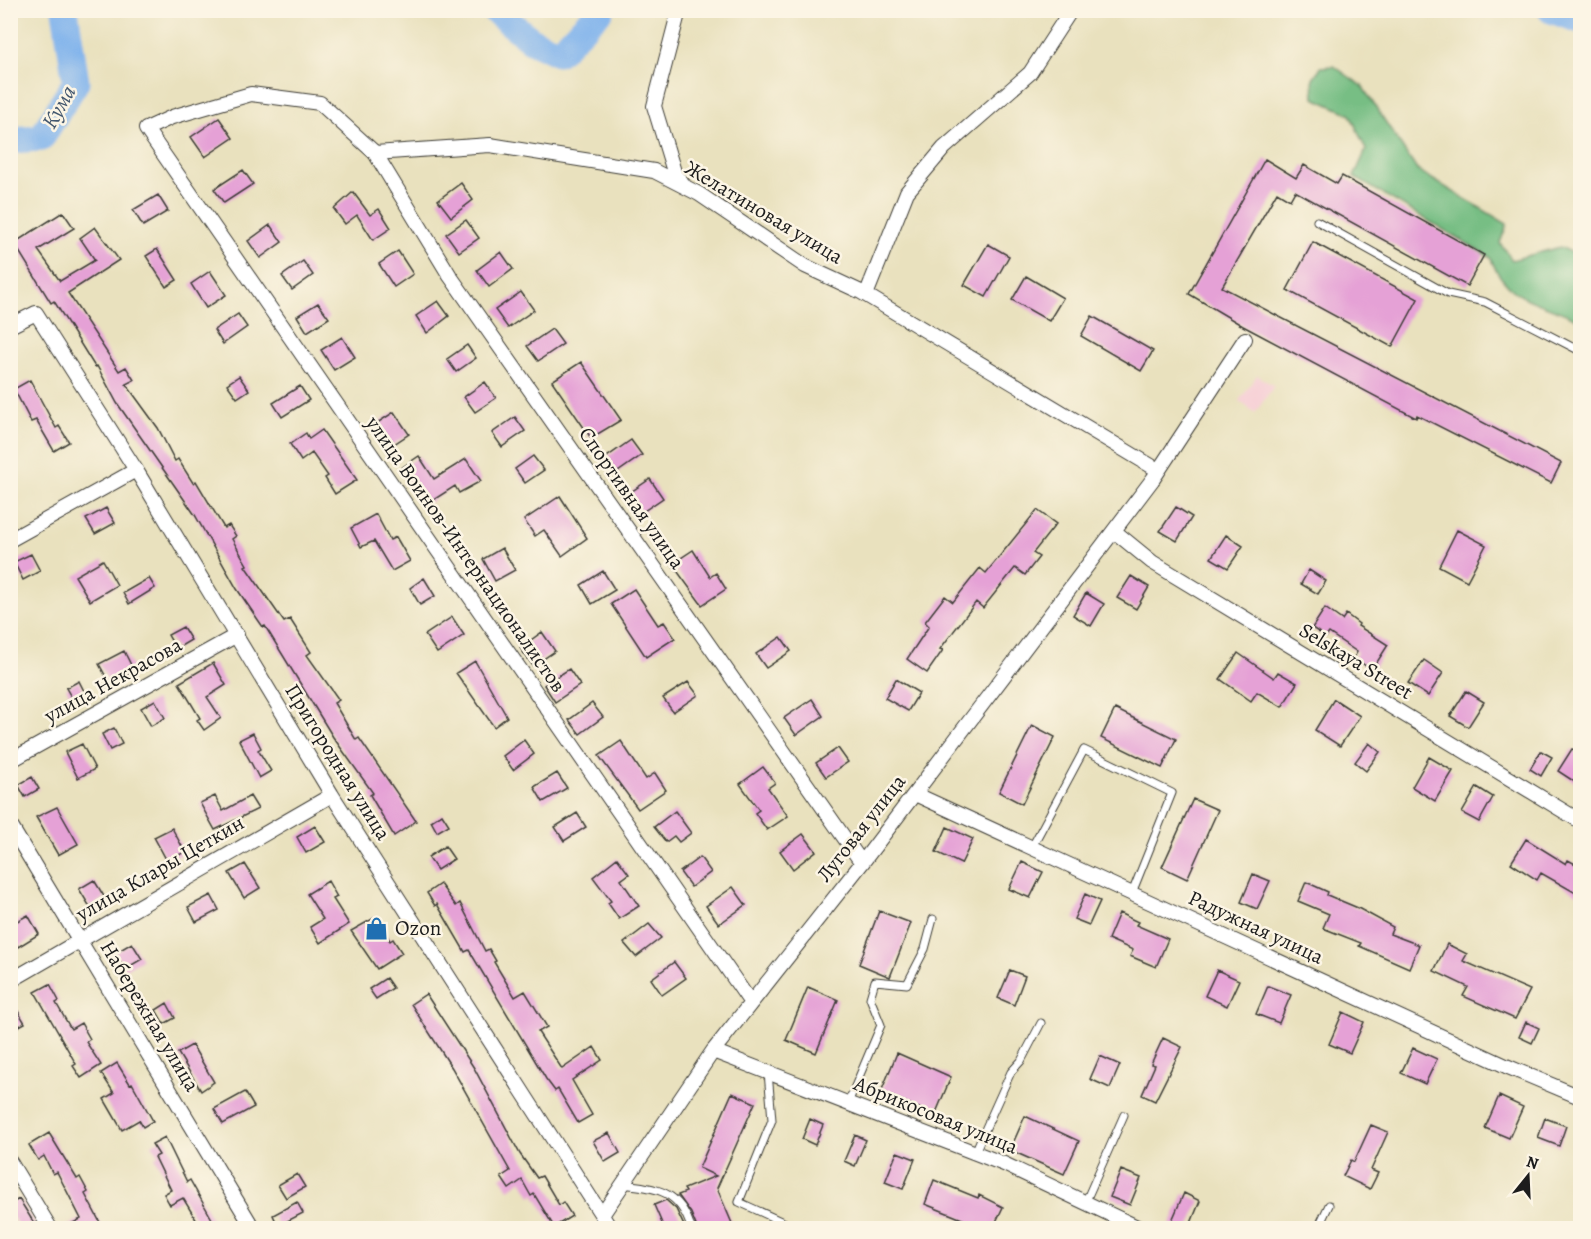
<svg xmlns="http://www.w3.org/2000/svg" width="1591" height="1239" font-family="Alegreya,serif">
<rect width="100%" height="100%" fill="#fcf5e5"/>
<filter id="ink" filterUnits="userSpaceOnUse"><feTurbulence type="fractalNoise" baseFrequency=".0167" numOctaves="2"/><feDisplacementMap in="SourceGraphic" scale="12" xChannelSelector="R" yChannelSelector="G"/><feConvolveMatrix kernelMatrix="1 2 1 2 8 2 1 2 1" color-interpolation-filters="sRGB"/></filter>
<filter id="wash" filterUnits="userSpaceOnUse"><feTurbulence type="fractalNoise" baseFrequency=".008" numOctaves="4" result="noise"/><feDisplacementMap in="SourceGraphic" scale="24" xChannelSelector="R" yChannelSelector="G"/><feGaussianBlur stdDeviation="1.35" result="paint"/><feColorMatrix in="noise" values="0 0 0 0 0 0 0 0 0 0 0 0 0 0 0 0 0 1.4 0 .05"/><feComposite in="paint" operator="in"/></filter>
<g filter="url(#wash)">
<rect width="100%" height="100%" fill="#e9e1be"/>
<!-- built -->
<path fill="#f6cfd6" d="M1257,375L1274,386L1255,413L1239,401Z"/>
<!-- forest -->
<path fill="#77be84" stroke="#4a6d50" stroke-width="1.5" d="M1334,66L1362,86L1417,170L1507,224L1500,243L1512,260L1560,247L1580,256V321C1543,300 1509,306 1490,257L1354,177L1366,150L1350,114L1314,98L1313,78L1321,67Z"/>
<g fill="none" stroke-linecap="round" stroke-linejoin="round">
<!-- river -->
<path stroke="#7fb2ec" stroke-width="27" d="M494,10L531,40L558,53L601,10
M1551,10L1580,20
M10,140L41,138L76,82L65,10"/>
</g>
<g id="blocks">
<!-- building -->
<path fill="#e5a1d6" d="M219,118L233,138L205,157L191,137Z
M1265,159L1296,178L1304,165L1337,184L1342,176L1484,255L1467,286L1295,191L1290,200L1277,192L1222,287L1561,463L1551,483L1417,415L1416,418L1243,326L1189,294Z
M243,170L253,184L224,203L214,189Z
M461,183L473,200L451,217L438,200Z
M353,192L370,215L379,209L391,228L373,240L357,215L345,224L334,209Z
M158,195L168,211L143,226L133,210Z
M63,212L74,228L38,250L60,281L95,260L80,238L95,227L119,260L68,293L119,371L126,367L134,380L126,384L158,428L175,461L178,459L193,483L196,481L224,528L229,525L236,536L232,539L247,565L245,566L284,622L290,619L311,652L307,655L339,700L334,703L356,740L359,738L416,821L394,836L370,795L373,793L333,737L265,626L263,627L237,589L195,515L117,403L97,366L95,367L54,301L51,303L14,243Z
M466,220L479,238L459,252L446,234Z
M270,225L282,242L260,258L248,241Z
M1313,242L1418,299L1392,347L1287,290Z
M988,244L1009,256L986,297L964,285Z
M157,249L177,280L166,287L146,256Z
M398,251L413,274L394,287L379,264Z
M501,252L513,269L489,287L477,270Z
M303,261L313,275L292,290L282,276Z
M210,271L226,295L206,308L191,284Z
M1026,276L1063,298L1049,321L1012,300Z
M521,292L534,310L508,328L495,310Z
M438,301L449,316L427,333L416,316Z
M318,303L329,318L307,332L297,316Z
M238,314L247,327L223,344L214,330Z
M1092,316L1153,351L1141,371L1081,336Z
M552,329L563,344L538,361L527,346Z
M342,337L355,357L334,370L321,350Z
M467,345L476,358L456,372L447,359Z
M581,362L621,420L591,438L552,381Z
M239,376L249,390L237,398L227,384Z
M30,380L56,428L59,426L69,442L54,451L36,420L31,422L14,389Z
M485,382L496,398L475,412L464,397Z
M300,386L309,400L282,417L273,403Z
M394,412L409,434L391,446L377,423Z
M515,417L525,431L502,447L492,433Z
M322,430L357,480L335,494L325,478L328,476L312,453L301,461L290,444L306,433L309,439Z
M631,440L642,455L615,474L604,459Z
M419,456L434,479L466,459L481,481L459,493L455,486L424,506L400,469Z
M533,456L544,470L525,483L515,469Z
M650,479L663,498L638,515L625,496Z
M560,496L587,538L562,556L544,530L535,536L524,520Z
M1176,507L1192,517L1177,541L1160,531Z
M106,508L115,523L95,534L86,519Z
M1037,510L1056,524L1033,553L1039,557L1025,575L1015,568L983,608L976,602L940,649L943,650L927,673L907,659L929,626L925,622L945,596L953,602L980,568L986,573Z
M376,514L390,540L396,537L410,561L392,571L374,541L361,547L351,528Z
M1457,530L1486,545L1467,581L1439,566Z
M1226,535L1243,546L1228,568L1211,558Z
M502,548L515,570L495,581L483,559Z
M693,550L710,577L716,573L726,589L702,605L672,564Z
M31,554L40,571L23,580L14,562Z
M103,560L117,585L90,601L75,576Z
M1309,570L1326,581L1318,594L1301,584Z
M603,571L615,590L592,604L581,585Z
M1131,576L1149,587L1136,609L1117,598Z
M149,578L155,588L129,604L123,593Z
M424,578L435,596L420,605L410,588Z
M634,589L658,625L664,622L675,638L646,657L611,604Z
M1086,593L1104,604L1091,626L1073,615Z
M1325,608L1342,620L1346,614L1359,624L1358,626L1388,645L1372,670L1354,658L1357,652L1329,633L1326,637L1312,628Z
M452,617L464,635L437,653L425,635Z
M183,627L191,640L176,649L168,635Z
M542,632L555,651L533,666L520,648Z
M781,637L791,651L766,668L756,654Z
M124,651L134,671L110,684L99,664Z
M1238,653L1274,678L1278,672L1297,683L1282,707L1257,692L1251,701L1220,679Z
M1424,660L1443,673L1428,696L1408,683Z
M475,661L507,717L494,727L456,673Z
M213,663L226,685L207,697L221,718L204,730L197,720L200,718L179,683Z
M569,669L580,685L555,702L544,685Z
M896,679L919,693L908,711L885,698Z
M79,681L86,695L74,702L66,688Z
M688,682L698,695L673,712L663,698Z
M1466,691L1484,702L1468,727L1450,716Z
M812,699L823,716L796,735L784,718Z
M1334,699L1360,716L1340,746L1315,730Z
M155,700L165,718L151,726L141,708Z
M592,703L603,717L580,734L569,720Z
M1115,709L1176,739L1162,768L1101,738Z
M1032,725L1055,737L1022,804L999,792Z
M114,728L122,744L110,750L102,734Z
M253,733L261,748L258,750L271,771L259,778L239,740Z
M524,740L534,754L513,770L503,756Z
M621,741L646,779L655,773L666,790L638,809L599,756Z
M1369,743L1380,752L1366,771L1355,762Z
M82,744L95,769L78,778L65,752Z
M838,748L848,762L826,777L816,763Z
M1572,749L1581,754V786L1558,771Z
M1541,751L1552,757L1541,776L1530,769Z
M1429,757L1453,771L1435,801L1412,787Z
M763,767L775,783L768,788L788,816L767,830L755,813L759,810L740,784Z
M557,773L567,788L543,802L534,787Z
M32,777L39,789L25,797L18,785Z
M1477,787L1493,797L1479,822L1462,813Z
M215,796L223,811L250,796L258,809L215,830L200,803Z
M1193,799L1218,810L1187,879L1162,867Z
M57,807L78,844L58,855L36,817Z
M675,811L691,833L679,842L674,836L666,842L654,827Z
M577,813L586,827L564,841L555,827Z
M442,814L449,825L437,832L431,821Z
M315,826L325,842L306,853L297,837Z
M947,827L973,839L961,864L936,852Z
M172,828L185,852L167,861L154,837Z
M803,834L816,851L793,869L780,851Z
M1526,839L1566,864L1568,860L1581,867V896L1541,873L1537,880L1511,863Z
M445,846L454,859L437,870L428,857Z
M700,857L711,872L691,887L680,872Z
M617,858L629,874L621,880L639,906L619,919L608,903L611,901L593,877Z
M1022,862L1043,872L1030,898L1009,889Z
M245,864L260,888L244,898L229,873Z
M1253,874L1270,881L1257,909L1241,902Z
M94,880L105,898L90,907L79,889Z
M328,881L337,897L333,899L349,924L320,943L310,927L323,919L307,894Z
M1306,882L1328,892L1327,895L1358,908L1393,927L1390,934L1419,945L1409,968L1359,946L1361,943L1323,928L1329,914L1298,901Z
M440,884L456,906L460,903L485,951L489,949L496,961L494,962L515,997L525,991L547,1027L538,1032L562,1069L594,1047L602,1060L572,1080L592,1115L578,1123L558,1089L555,1091L546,1079L469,950L465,952L437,904L435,906L427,893Z
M733,887L746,905L719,924L706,906Z
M1085,894L1100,901L1089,925L1074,919Z
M211,895L219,910L196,922L188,907Z
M879,911L911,923L890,977L859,964Z
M1119,913L1138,922L1136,925L1168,939L1156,967L1130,956L1133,950L1108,939Z
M28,915L39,934L18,947L10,934V925Z
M376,917L390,941L393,939L402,953L377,969L351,931Z
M649,924L661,938L636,957L624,943Z
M132,943L142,959L125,969L115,953Z
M1447,944L1467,954L1463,961L1530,990L1515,1019L1463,996L1468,987L1434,971Z
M674,962L686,978L662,995L651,979Z
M1010,970L1025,976L1014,1005L998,998Z
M1217,970L1239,980L1227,1006L1205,996Z
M386,978L393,988L376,999L369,989Z
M50,984L59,1001L56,1003L71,1029L81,1023L90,1039L86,1042L101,1065L81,1078L73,1066L76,1064L35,992Z
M1268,986L1291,995L1279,1023L1256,1014Z
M808,987L838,1000L816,1053L786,1040Z
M426,994L474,1068L520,1154L537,1178L542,1176L559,1205L563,1202L572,1216L554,1227L534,1194L531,1196L522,1180L509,1189L501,1177L510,1171L452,1068L411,1004Z
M10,998L25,1023L10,1031Z
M167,1003L175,1018L164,1024L156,1010Z
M1343,1012L1364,1022L1350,1053L1329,1044Z
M1526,1022L1539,1028L1532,1043L1519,1037Z
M1163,1038L1182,1047L1155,1101L1142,1095L1155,1065L1151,1064Z
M192,1045L214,1082L201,1091L178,1053Z
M1413,1048L1437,1059L1425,1084L1401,1073Z
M897,1053L951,1077L935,1115L881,1092Z
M1100,1056L1120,1065L1110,1088L1090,1079Z
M117,1063L130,1084L132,1083L153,1121L143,1127L139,1120L122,1130L104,1099L114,1093L101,1073Z
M245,1092L254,1107L223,1124L214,1109Z
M732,1093L755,1103L717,1188L734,1228H697L691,1213L678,1195L686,1192L684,1189L716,1176L699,1168Z
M1499,1096L1523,1107L1509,1138L1485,1128Z
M1025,1116L1079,1141L1064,1174L1010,1150Z
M1545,1118L1566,1126L1559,1146L1538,1138Z
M810,1119L823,1125L815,1145L802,1139Z
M1371,1125L1388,1132L1371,1170L1378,1173L1370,1189L1343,1176L1351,1160L1354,1162Z
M49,1133L77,1179L80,1177L88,1192L85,1194L103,1228H63L81,1219L57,1172L53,1174L44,1156L38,1160L29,1145Z
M609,1133L620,1153L605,1162L593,1141Z
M855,1135L866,1140L855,1166L844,1161Z
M165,1137L187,1182L190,1180L217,1228H201L183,1198L170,1205L164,1194L171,1190L155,1157L159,1155L152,1144Z
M897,1152L915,1159L903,1189L885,1182Z
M1121,1170L1141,1178L1130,1205L1110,1197Z
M297,1174L305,1187L286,1198L278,1185Z
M934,1180L978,1198L979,1195L1003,1207L993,1228H971L965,1225L967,1221L925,1204Z
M1184,1193L1200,1201L1189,1228H1178L1170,1225Z
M19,1199L29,1215L37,1228H20L10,1213V1204Z
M666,1200L676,1209L685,1228H664L654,1205Z
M297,1202L303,1213L278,1226L273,1215Z"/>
</g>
</g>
<g filter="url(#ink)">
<use href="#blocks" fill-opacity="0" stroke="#3b3a34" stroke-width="1.5"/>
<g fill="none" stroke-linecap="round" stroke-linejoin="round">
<defs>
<path id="service" d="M1317,221L1448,294L1485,302L1580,351
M1032,847L1084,750L1172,793L1132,893
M768,1072L772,1120L739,1202L796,1228
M848,1103L881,1025L870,998L875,981L907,984L925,949L933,919
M975,1152L1011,1072L1021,1061L1041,1023
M622,1184C658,1188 680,1191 691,1228
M1085,1203L1124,1115
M1318,1228L1329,1205"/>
<path id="minor" d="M679,10L654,106L675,175L684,185
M375,153L450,276L862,863
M866,295L907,192L944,148L1030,73L1071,10
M10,326L36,313L136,470L332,795L610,1228
M1114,531L1152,562L1580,821
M10,540L136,470
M10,761L237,635
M915,794L1506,1066L1580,1097
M10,825L253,1228
M10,981L332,795
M751,1003L146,129L172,117L251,94L320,103L375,153L490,145L654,171L699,194L805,266L861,292L1158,470
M713,1051L1004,1164L1139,1228
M10,1162L50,1228
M602,1215L713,1051L862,863L1153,479L1245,339"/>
</defs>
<!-- service casing -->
<use href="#service" stroke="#3b3a34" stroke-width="9"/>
<!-- minor casing -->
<use href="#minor" stroke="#3b3a34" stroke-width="16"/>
<!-- service -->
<use href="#service" stroke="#fff" stroke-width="7"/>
<!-- minor -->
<use href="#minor" stroke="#fff" stroke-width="14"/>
</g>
</g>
<!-- icons -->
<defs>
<symbol id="shop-bare" viewBox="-9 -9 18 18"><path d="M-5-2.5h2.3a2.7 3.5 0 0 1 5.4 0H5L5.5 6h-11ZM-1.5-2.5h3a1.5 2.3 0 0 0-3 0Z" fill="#1f6fb2" stroke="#fcf5e5" stroke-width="2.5" paint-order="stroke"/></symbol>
</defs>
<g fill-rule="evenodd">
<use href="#shop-bare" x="360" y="912" width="33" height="33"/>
</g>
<g text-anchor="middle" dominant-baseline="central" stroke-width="5" stroke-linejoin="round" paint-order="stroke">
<!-- street labels -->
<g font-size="21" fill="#1c1c1c" stroke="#fcf5e5">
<text transform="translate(764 212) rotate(31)">Желатиновая улица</text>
<text transform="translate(632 498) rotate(55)">Спортивная улица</text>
<text transform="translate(466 554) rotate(55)">улица Воинов-Интернационалистов</text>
<text transform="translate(1356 661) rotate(31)">Selskaya Street</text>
<text transform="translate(113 680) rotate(-29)">улица Некрасова</text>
<text transform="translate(338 762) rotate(58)">Пригородная улица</text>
<text transform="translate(861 828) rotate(-52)">Луговая улица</text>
<text transform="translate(160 868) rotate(-30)">улица Клары Цеткин</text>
<text transform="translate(1256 927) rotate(25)">Радужная улица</text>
<text transform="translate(150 1016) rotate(59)">Набережная улица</text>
<text transform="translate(936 1115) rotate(22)">Абрикосовая улица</text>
</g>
<!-- poi labels -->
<g font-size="21" fill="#1c1c1c" stroke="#fcf5e5" text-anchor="start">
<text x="395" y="928">Ozon</text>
</g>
<!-- water labels -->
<g font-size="22" font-style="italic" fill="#44586f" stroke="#fcf5e5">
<text transform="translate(59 107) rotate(-60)">Кума</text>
</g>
</g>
<!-- margin -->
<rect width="1591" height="1239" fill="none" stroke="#fcf5e5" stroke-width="36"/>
<!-- north arrow -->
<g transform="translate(1528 1176) rotate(18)" stroke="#fcf5e5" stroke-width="4.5" paint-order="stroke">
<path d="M0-4.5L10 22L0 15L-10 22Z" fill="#1c1c1c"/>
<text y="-9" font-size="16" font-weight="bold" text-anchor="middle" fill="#1c1c1c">N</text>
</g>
</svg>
